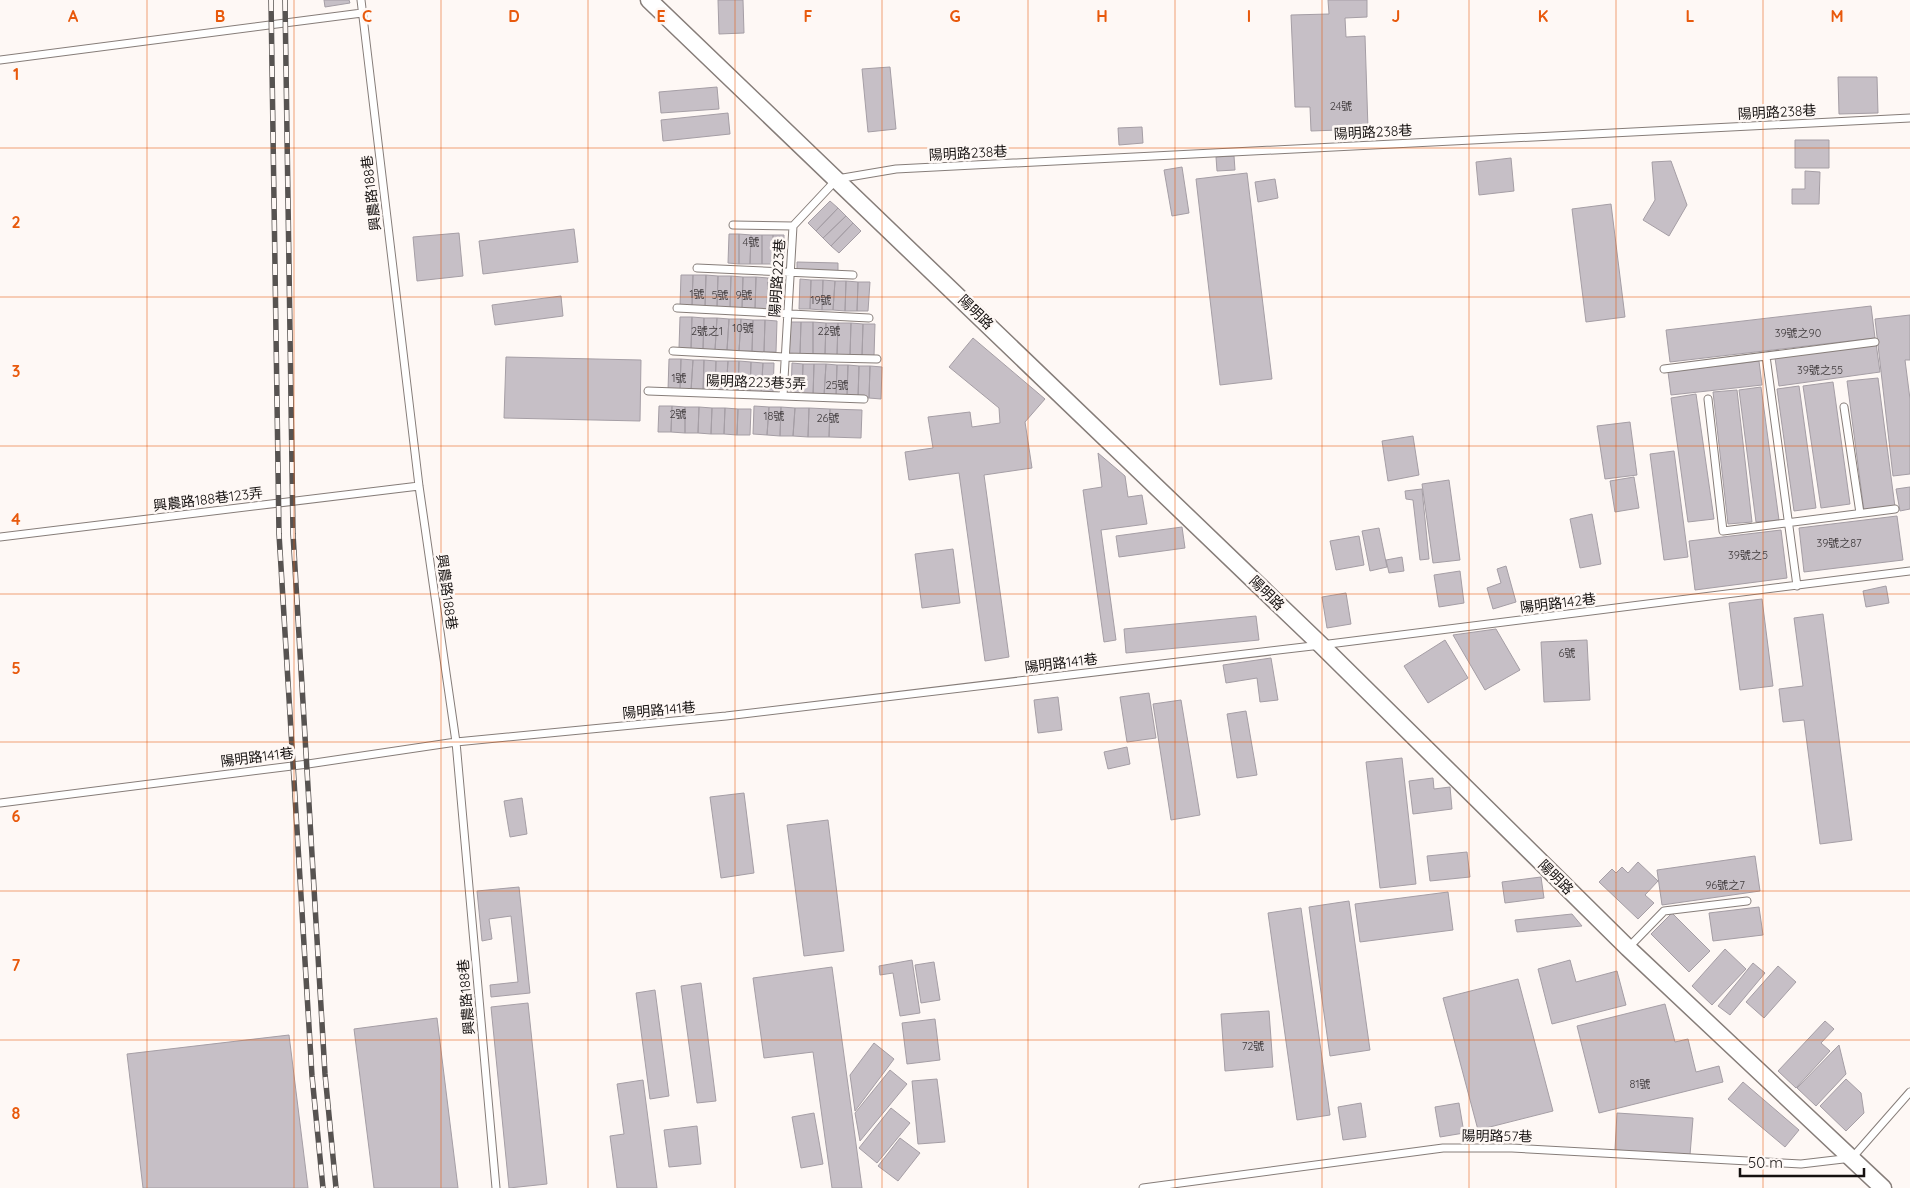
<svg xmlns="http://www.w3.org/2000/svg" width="1910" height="1188" font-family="Quicksand,'Noto Sans TC',sans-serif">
<rect width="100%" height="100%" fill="#fef8f5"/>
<!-- building -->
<path fill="#c6bfc6" stroke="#a59ea5" d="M324,0H349L350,3L325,7Z
M718,0H743L744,33L719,34Z
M1328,0H1367V17L1345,18L1346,37L1365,36L1368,129L1311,131L1310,107H1295L1291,15L1329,14Z
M890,67L896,129L868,132L862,69Z
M1838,77H1877L1878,113L1839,114Z
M717,87L719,109L661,113L659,92Z
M728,113L730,134L663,141L661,120Z
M1142,127L1143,143L1119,145L1118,128Z
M1795,140H1829V168H1795Z
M1234,156L1235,170L1217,171L1216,157Z
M1511,158L1514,191L1479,195L1476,162Z
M1671,161L1687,205L1669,236L1643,220L1655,200L1652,162Z
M1182,167L1189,213L1172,216L1164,170Z
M1805,171L1820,172L1819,204H1792V189H1805Z
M1247,173L1272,379L1220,385L1196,179Z
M1275,179L1278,198L1258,202L1255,182Z
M830,201L838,208L816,231L808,223Z
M1611,204L1625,317L1586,322L1572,209Z
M838,208L846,216L823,238L816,231Z
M846,216L853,223L831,246L823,238Z
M853,223L861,231L839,253L831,246Z
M574,229L578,262L483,274L479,241Z
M459,233L463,276L417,281L413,237Z
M729,234H739V264L728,263Z
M739,234L751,235L750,264H739Z
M751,235H762V264H750Z
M762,235H773V264H762Z
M773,235H784V264H773Z
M797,262L838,263V276L797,275Z
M681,275H693L692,306H680Z
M693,275H706L705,307L692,306Z
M706,275L718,276L717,307H705Z
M718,276H731L730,308L717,307Z
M731,276L743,277L742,308H730Z
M743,277H756L755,309L742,308Z
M756,277L768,278L767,309H755Z
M768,278L781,279L780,310L767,309Z
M800,279L811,280L810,309H799Z
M811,280H823L822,310L810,309Z
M823,280L835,281L833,310H822Z
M835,281H846L845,311L833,310Z
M846,281L858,282L857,311H845Z
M858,282H870L868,311H857Z
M561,296L563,316L495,325L492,305Z
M1871,306L1875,338L1670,362L1666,330Z
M1910,315V360H1905L1910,399V474L1893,476L1875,319Z
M680,317H692L691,349L679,348Z
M692,317L704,318L703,349H691Z
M704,318H717L715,350L703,349Z
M717,318L729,319L727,350H715Z
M729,319H741L739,351L727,350Z
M741,319L753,320L752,351H739Z
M753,320H765L764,352L752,351Z
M765,320L777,321L776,352H764Z
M789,322H801L800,354L788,353Z
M801,322H813V354H800Z
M813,322L826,323L825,354H813Z
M826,323H838L837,355L825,354Z
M838,323H851L850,355H837Z
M851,323L863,324L862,356L850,355Z
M863,324H875L874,356H862Z
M973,338L1045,399L1025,422L1032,468L984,475L1009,657L985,661L959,473L909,480L905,452L933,448L928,417L970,412L972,427L1000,423L999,408L949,367Z
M1876,343L1880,372L1779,386L1775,358Z
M506,357L641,360L640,421L504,418Z
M669,359H681L680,390H668Z
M681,359L693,360L691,391L680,390Z
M693,360H704L703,392L691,391Z
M704,360L716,361L715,392H703Z
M716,361H728L726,392H715Z
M728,361H739L738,393L726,392Z
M739,361L751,362L750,393H738Z
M1759,361L1762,385L1671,395L1668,372Z
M751,362L763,363L761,394L750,393Z
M763,363H774L773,394H761Z
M792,363L803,364L802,396L791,395Z
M803,364H814L813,396H802Z
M814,364H826L824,396H813Z
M826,364L837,365L836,397L824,396Z
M837,365H848L847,397H836Z
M848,365L859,366L858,398L847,397Z
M859,366H870L869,398H858Z
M870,366L882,367L881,399L869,398Z
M1878,378L1895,507L1864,511L1847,381Z
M1833,382L1850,504L1821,508L1803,386Z
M1799,386L1816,508L1794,511L1777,389Z
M1761,387L1779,520L1756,522L1739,390Z
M1737,390L1752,522L1728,524L1713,392Z
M1696,394L1714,519L1688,522L1671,398Z
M659,406H672L671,432H658Z
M672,406L685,407V433L671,432Z
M754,406L769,407L767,435L753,434Z
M685,407H699L698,433H685Z
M699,407L712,408L711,434L698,433Z
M769,407H781L780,436L767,435Z
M781,407L795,408L793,436H780Z
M712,408H725L724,434H711Z
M725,408L738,409L737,435L724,434Z
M795,408H809L808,437L793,436Z
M809,408L830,409L829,437H808Z
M738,409H751L750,435H737Z
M830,409L862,410L861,438L829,437Z
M1630,422L1637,475L1605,479L1597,426Z
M1413,436L1419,475L1388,481L1382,441Z
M1674,451L1688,557L1664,560L1650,454Z
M1098,453L1125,476L1128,497L1142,495L1147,524L1101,530L1116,640L1104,642L1083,490L1102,487Z
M1634,477L1639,508L1615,512L1610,481Z
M1449,480L1460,560L1433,563L1422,484Z
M1910,487V509L1900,511L1896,489Z
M1422,489L1429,559L1420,560L1413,500L1406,499L1405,491Z
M1592,514L1601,564L1580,568L1570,519Z
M1897,516L1903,560L1804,572L1799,528Z
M1182,527L1185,548L1119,557L1116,536Z
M1379,528L1387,567L1370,571L1362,531Z
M1781,530L1787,578L1695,590L1689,541Z
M1359,536L1364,565L1336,570L1330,541Z
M953,549L960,603L922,608L915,554Z
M1402,557L1404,571L1389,573L1386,560Z
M1506,566L1516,602L1493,609L1487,588L1501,583L1497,569Z
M1460,571L1464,603L1439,607L1434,575Z
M1886,586L1889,603L1866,607L1863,591Z
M1346,593L1351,624L1327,628L1322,597Z
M1762,599L1773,686L1740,690L1729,603Z
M1823,614L1852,840L1820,844L1804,720L1783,722L1779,689L1803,686L1794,618Z
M1256,616L1259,640L1126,653L1124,629Z
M1496,629L1520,670L1485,690L1453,635Z
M1445,640L1468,678L1428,703L1404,666Z
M1587,640L1590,700L1544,702L1541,642Z
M1271,658L1278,700L1260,702L1257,678L1226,683L1223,665Z
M1149,693L1156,738L1127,742L1120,697Z
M1058,697L1062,730L1038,733L1034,700Z
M1181,700L1200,815L1171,820L1153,704Z
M1246,711L1257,775L1237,778L1227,714Z
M1127,747L1130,764L1108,769L1104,752Z
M1402,758L1416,884L1380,888L1366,762Z
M1433,778L1434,789L1450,787L1452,809L1413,814L1409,781Z
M744,793L754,873L721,878L710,797Z
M522,798L527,834L510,837L504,801Z
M828,820L844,951L804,956L787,825Z
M1467,852L1470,877L1430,881L1427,856Z
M1755,856L1760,891L1662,905L1657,870Z
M1638,862L1658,881L1645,895L1654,903L1638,919L1599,882L1612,869L1616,873L1622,867L1628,873Z
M1541,877L1544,898L1505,903L1502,882Z
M519,887L530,993L491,997L490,985L518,982L511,916L489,919L492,939L482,941L477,891Z
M1448,892L1453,930L1360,942L1355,904Z
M1349,901L1370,1050L1330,1056L1309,907Z
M1759,907L1763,935L1713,941L1709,913Z
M1301,908L1330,1115L1297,1120L1268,913Z
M1672,913L1710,951L1689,972L1651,934Z
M1572,914L1582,926L1517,932L1515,920Z
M1725,949L1746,969L1712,1005L1692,986Z
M912,960L920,1013L900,1016L893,973L880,975L879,966Z
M1570,960L1576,982L1617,971L1626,1005L1552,1024L1538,969Z
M934,962L940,1000L921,1003L915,965Z
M1753,963L1765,973L1730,1015L1718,1006Z
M1778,966L1796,982L1764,1018L1746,1002Z
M832,967L862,1188H832L813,1052L764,1058L753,978Z
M1518,979L1553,1111L1478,1130L1443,998Z
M701,983L716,1101L697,1103L681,986Z
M655,990L669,1096L650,1099L636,993Z
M528,1003L547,1184L509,1188L491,1007Z
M1665,1004L1675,1042L1688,1039L1696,1072L1719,1066L1723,1082L1599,1113L1577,1026Z
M1269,1011L1273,1067L1225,1071L1221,1014Z
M437,1018L458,1188H374L354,1029Z
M935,1019L940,1060L907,1064L902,1023Z
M1825,1021L1834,1029L1821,1043L1830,1051L1796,1088L1778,1071Z
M289,1035L308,1188H143L127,1054Z
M874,1043L894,1059L855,1111L850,1075Z
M1839,1045L1846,1074L1816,1106L1797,1088Z
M890,1070L907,1084L860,1141L855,1113Z
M937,1079L945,1142L918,1144L912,1081Z
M1846,1079L1861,1093L1864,1113L1846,1131L1820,1106Z
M643,1080L657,1188H617L610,1136L624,1134L617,1084Z
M1743,1082L1799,1130L1785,1147L1728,1099Z
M1361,1103L1366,1137L1343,1140L1338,1107Z
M1459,1103L1464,1133L1440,1137L1435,1107Z
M891,1108L910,1123L877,1163L859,1148Z
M814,1113L823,1164L801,1168L792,1117Z
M1617,1113L1693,1118L1690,1155L1615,1150Z
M697,1126L701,1164L669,1167L664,1130Z
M900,1138L920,1153L898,1181L878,1166Z"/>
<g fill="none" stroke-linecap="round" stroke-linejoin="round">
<defs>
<path id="service" d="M361,0L419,486L456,742L496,1188
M0,60L362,13
M733,225L793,226
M697,268L853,275
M677,308L869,318
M673,351L784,357L877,359
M1766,356L1797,586
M1664,369L1875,342
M648,391L864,399
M783,396L793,226L837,179L896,169L1910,118
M1708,399L1723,531L1895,509
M1844,407L1860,513
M0,537L419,486
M0,803L308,764L456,742L726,716L1321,645L1910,571
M1628,948L1664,911L1747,901
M1143,1188L1443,1148H1512L1801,1164L1852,1158L1910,1092"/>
<path id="tertiary" d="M649,0L1321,645L1628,948L1883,1188"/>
</defs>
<!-- service casing -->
<use href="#service" stroke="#867d79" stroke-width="9"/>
<!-- tertiary casing -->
<use href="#tertiary" stroke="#867d79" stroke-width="19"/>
<!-- service -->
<use href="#service" stroke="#fff" stroke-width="7"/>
<!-- tertiary -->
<use href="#tertiary" stroke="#fff" stroke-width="16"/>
<defs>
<path id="rail" d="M271,0L279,534L312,1076L323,1188
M285,0L293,534L325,1074L336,1188"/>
</defs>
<!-- rail casing -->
<use href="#rail" stroke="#575351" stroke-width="5.5"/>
<!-- rail -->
<use href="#rail" stroke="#fef8f5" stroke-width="4" stroke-dasharray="11" stroke-linecap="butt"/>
</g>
<!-- grid -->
<path fill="none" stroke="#e8590c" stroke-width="1" stroke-opacity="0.55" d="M147,0V1188M294,0V1188M441,0V1188M588,0V1188M735,0V1188M882,0V1188M1028,0V1188M1175,0V1188M1322,0V1188M1469,0V1188M1616,0V1188M1763,0V1188M0,148H1910M0,297H1910M0,446H1910M0,594H1910M0,742H1910M0,891H1910M0,1040H1910"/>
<g text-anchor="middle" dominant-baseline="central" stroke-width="5" stroke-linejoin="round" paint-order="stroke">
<!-- number labels -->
<g font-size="11" fill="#413c3e">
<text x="1341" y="106">24號</text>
<text x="751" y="242">4號</text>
<text x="697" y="294">1號</text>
<text x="720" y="295">5號</text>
<text x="744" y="295">9號</text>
<text x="821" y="300">19號</text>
<text x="743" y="328">10號</text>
<text x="707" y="331">2號之1</text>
<text x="829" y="331">22號</text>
<text x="1798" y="333">39號之90</text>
<text x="1820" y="370">39號之55</text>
<text x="679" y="378">1號</text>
<text x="837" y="385">25號</text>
<text x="678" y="414">2號</text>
<text x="774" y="416">18號</text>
<text x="828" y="418">26號</text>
<text x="1839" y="543">39號之87</text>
<text x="1748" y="555">39號之5</text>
<text x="1567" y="653">6號</text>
<text x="1725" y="885">96號之7</text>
<text x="1253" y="1046">72號</text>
<text x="1640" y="1084">81號</text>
</g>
<!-- street labels -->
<g font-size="14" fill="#151110" stroke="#fef8f5">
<text transform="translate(1777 112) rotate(-3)">陽明路238巷</text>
<text transform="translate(1373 132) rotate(-3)">陽明路238巷</text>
<text transform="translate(968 153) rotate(-3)">陽明路238巷</text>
<text transform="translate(371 193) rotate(-97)">興農路188巷</text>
<text transform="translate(777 278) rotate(-86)">陽明路223巷</text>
<text transform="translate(976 312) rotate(44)">陽明路</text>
<text transform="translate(756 382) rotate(2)">陽明路223巷3弄</text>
<text transform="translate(208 499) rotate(-7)">興農路188巷123弄</text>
<text transform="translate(447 592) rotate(82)">興農路188巷</text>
<text transform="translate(1267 593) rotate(44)">陽明路</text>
<text transform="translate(1558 603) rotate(-7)">陽明路142巷</text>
<text transform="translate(1061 663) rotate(-7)">陽明路141巷</text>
<text transform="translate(659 710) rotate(-5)">陽明路141巷</text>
<text transform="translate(257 757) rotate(-7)">陽明路141巷</text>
<text transform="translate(1556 877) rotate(45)">陽明路</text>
<text transform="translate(466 997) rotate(-95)">興農路188巷</text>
<text transform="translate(1497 1136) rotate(1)">陽明路57巷</text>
</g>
</g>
<g font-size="16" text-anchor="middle" font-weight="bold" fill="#e8590c" stroke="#fef8f5" stroke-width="5" stroke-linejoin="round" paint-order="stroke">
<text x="73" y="22">A</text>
<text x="220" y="22">B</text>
<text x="367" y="22">C</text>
<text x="514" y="22">D</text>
<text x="661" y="22">E</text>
<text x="808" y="22">F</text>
<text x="955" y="22">G</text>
<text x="1102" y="22">H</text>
<text x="1249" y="22">I</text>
<text x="1396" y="22">J</text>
<text x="1543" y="22">K</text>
<text x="1690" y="22">L</text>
<text x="1837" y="22">M</text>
<text x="16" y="80">1</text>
<text x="16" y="228">2</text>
<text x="16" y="377">3</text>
<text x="16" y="525">4</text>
<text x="16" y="674">5</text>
<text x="16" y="822">6</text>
<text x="16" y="971">7</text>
<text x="16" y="1119">8</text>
</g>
<!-- scale -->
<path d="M1740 1168v8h124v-8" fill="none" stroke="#151110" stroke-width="2.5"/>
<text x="1748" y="1168" font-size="15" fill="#151110" stroke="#fef8f5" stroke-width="4" paint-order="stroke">50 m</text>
</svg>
